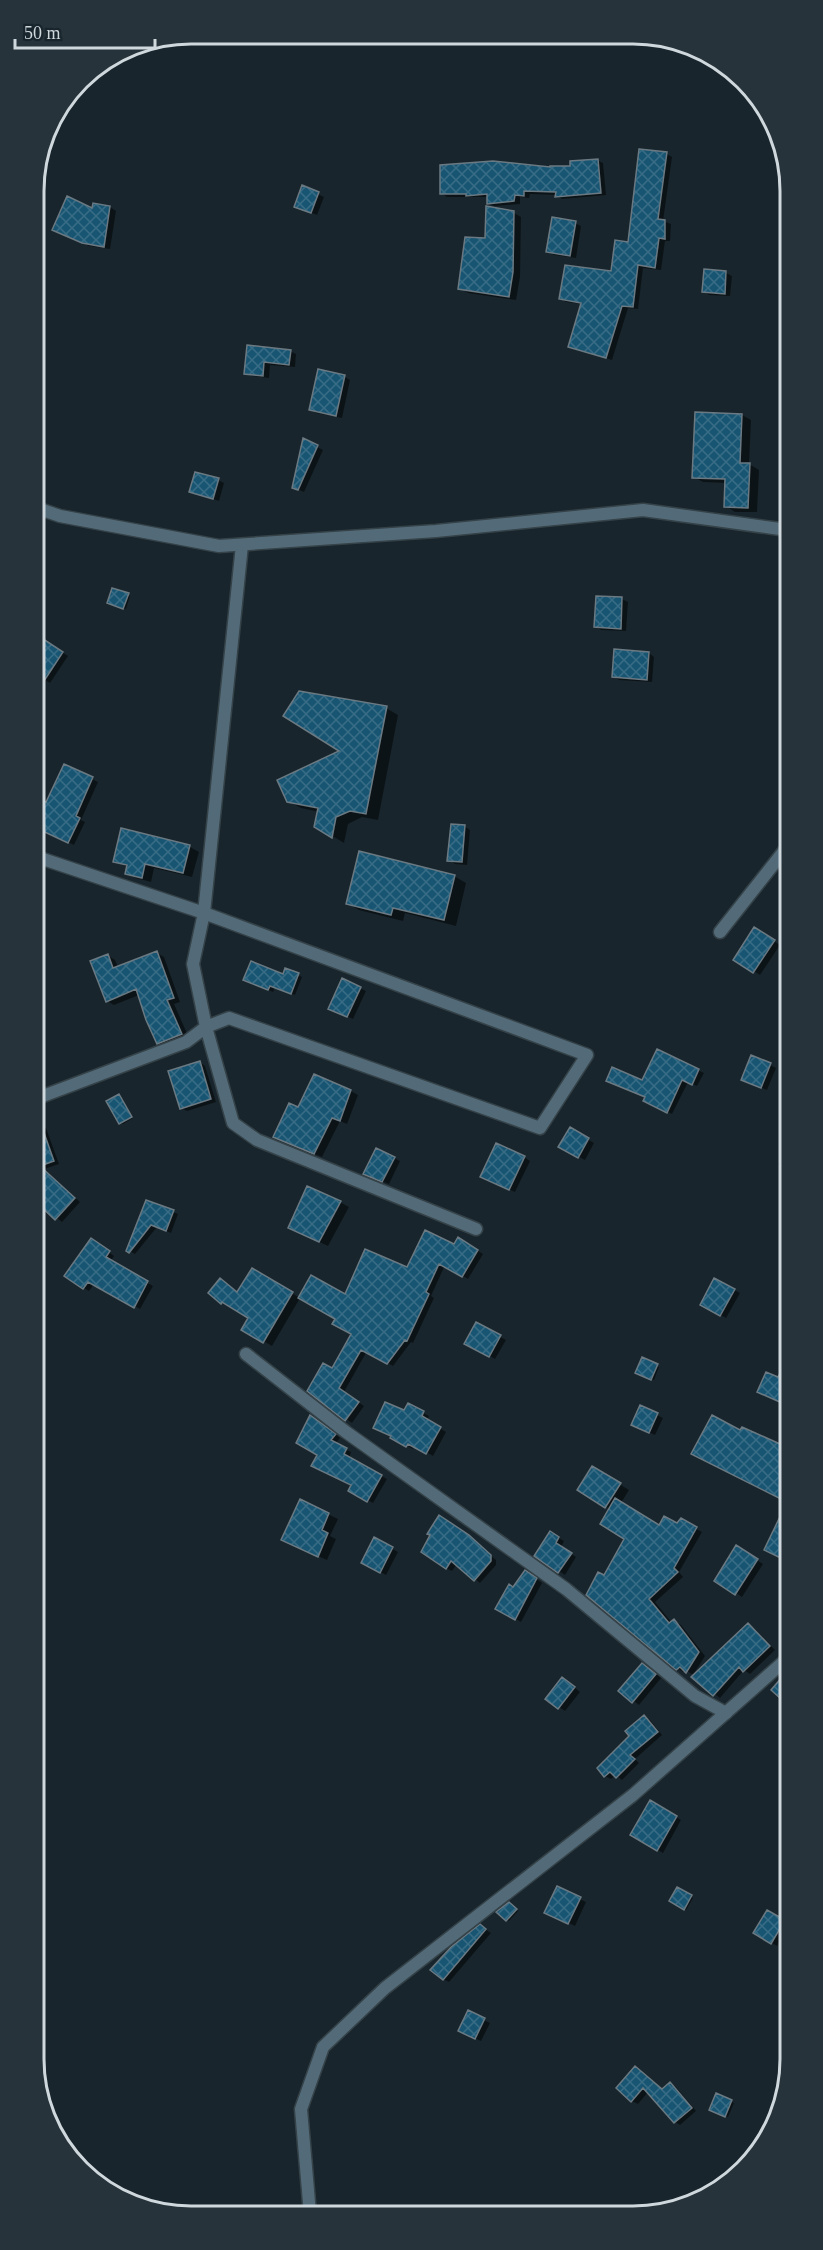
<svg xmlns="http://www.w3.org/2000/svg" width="823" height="2250" font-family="'Times New Roman',serif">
<defs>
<pattern id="building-cross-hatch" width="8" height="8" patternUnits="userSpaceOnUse" patternTransform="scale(1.5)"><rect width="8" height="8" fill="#185573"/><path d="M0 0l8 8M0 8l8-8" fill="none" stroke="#396d86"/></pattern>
</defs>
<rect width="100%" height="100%" fill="#18252c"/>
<!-- shadow -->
<path fill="#0007" d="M667,154L672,157L663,221L671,224L670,241H665L661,270L643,268L638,309L628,308L612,360L576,349L570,346L583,304L566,302L561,298L612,273L629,243Z
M597,160L603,163L606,195L562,199L557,195L530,194L529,198L520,197V204L494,206L488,203V197H447L441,193L551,169L572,168Z
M303,187L324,197L317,215L302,209Z
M94,205L110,207L116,211L110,249L89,246L59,232L93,210Z
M514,213L521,217L520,277L516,300L468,293L460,288Z
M575,223L581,226L576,258L554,255L548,252Z
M705,271L726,273L732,276L730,296L709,295L703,291Z
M249,347L290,351L296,354L295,367L270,365L269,378L252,376L246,373Z
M345,377L350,380L342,418L316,413L310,409Z
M742,415L751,420L749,464L759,470L757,512H735L726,506L727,483L703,482L694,477Z
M304,440L323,450L304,492L293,487Z
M787,463V513L781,510Z
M218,480L224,483L219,501L191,491Z
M128,595L130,596L126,609L111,604Z
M597,598L622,599L628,602L626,631L601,630L596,626Z
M37,636L68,656L50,683L34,673Z
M649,653L654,657L652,682L619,680L613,676Z
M386,708L398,715L378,820L362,817L348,824L344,843L316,826L319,812L301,808L288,801Z
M92,779L98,782L81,820L85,822L74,845L34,826L40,811L47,804Z
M464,826L470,830L467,865L455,864L449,860Z
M122,830L190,847L199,852L192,877L154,868L151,882L136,878L127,873L128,867L114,861Z
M454,876L466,883L456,926L405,913L403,921L359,910L347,903Z
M755,929L780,945L760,975L735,959Z
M157,953L164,957L180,1002L174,1004L189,1038L165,1047L158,1043L139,995L114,1005L107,1001V955L115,960L118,967Z
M298,975L302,977L295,995L275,987L273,992L250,982Z
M360,988L366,991L353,1019L336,1011Z
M657,1051L704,1073L697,1086L688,1082L672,1114L650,1103L646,1097L608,1081L643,1082Z
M200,1062L205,1066L216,1102L187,1111L181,1108Z
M770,1065L776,1068L767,1090L748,1082Z
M351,1091L358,1095L347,1124L340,1121L322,1157L274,1137L298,1109Z
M119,1096L133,1118L123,1124L120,1123Z
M40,1125L46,1128L59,1164L44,1169L80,1202L62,1222L35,1199V1127Z
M570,1129L594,1143L585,1160L560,1147Z
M785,1152L788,1153V1170L778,1164Z
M524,1157L530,1161L515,1192L488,1180Z
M394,1158L400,1161L389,1184L371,1177Z
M147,1202L178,1214L171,1233L157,1227L135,1254L128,1250Z
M340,1202L349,1207L328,1246L290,1228Z
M459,1239L483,1254L468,1279L445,1265L431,1296L434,1298L413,1343L411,1342L393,1366L367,1351L344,1392L364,1406L352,1423L309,1391L332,1370L353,1334L346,1296L408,1269L455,1246Z
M97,1243L114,1256L110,1262L153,1286L140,1309L94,1284L89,1291L84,1288Z
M252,1270L300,1298L272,1346L243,1329L250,1317L222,1303L221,1280L239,1293Z
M715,1280L740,1293L726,1318L702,1304Z
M476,1324L506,1340L495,1359L466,1343Z
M643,1359L659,1367L654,1380L637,1372Z
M409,1405L429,1416L427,1420L446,1432L433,1456L414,1445L413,1449L392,1438Z
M641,1407L663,1418L655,1435L638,1427Z
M316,1419L340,1438L335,1444L351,1452L349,1458L387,1479L373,1503L350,1490L353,1485L319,1454Z
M593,1468L629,1490L621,1503L659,1526L678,1525L681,1520L702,1532L679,1572L683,1577L655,1602L672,1623L674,1621L681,1625L705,1656L693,1675L686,1670L683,1672L677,1668L605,1577L626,1538L610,1509L579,1490Z
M301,1501L338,1519L330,1536L336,1539L327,1560L292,1545Z
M445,1520L496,1560V1565L480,1583L457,1564L452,1571L446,1568Z
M550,1533L564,1541L561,1547L576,1557L565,1575L536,1555Z
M375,1539L398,1552L386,1575L363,1563Z
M737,1547L763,1564L742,1597L716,1580Z
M531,1575L542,1583L521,1622L497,1608L514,1589Z
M748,1625L754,1628L775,1650L750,1674L744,1670L720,1698L693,1677Z
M648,1668L661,1678L639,1705L620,1691Z
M568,1682L580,1692L565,1711L547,1699Z
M644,1717L650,1720L662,1735L635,1759L639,1763L622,1780L616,1775L611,1779L605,1776Z
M789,1740V1756L783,1753Z
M650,1802L681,1820L663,1853L632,1835Z
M558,1888L586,1902L575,1926L552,1915Z
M678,1889L693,1898L686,1910L671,1901Z
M511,1905L518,1911L509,1921L507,1920Z
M768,1912L789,1925L777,1946L756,1933Z
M480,1926L491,1933L449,1982L443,1979Z
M484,2020L490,2023L481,2041L466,2034Z
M636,2068L663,2089L670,2084L676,2087L696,2111L680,2125L675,2122L648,2092L638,2104L632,2101Z
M717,2095L734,2103L728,2117L710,2109Z"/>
<!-- building -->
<path fill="url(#building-cross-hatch)" stroke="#6a7982" stroke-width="1.5" d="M639,149L667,152L658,219L665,220V239L659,238L655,268L638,265L633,307L622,306L606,358L568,347L581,303L559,299L565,265L611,271L615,240L628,242Z
M598,159L601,193L555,197L556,192L524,191V196L515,195L514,201L487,204V194L466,196V194H440V165L493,161L550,167V166H570V161Z
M302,185L319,192L311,213L294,207Z
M67,196L92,208L93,203L110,206L104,247L82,243L52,230Z
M486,206L514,211L513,272L509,297L458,289L465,237L485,238Z
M552,217L576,221L570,256L546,252Z
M704,269L726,271L725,294L702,292Z
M247,345L291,350L289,365L264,362L263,376L244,374Z
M318,369L345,375L336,416L309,410Z
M695,412L742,414L740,463H750L748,508L724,507L725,479L692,478Z
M303,438L318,445L298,490L292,488Z
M195,472L219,478L213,499L189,492Z
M112,588L129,593L123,609L107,603Z
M596,596L622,597L621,629L594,627Z
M34,633L63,652L44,681L34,675Z
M614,649L649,652L647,680L612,677Z
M299,691L387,706L366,814L350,811L336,817L332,838L314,827L318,808L287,802L277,780L339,751L283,716Z
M64,764L93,777L76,816L80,818L68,843L34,827V807L39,809L43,801L46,802Z
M451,824L465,825L462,862L447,861Z
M121,828L190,845L183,873L145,864L142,878L125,874L127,865L113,862Z
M359,851L455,875L444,920L393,908L391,915L346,904Z
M754,927L775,940L753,973L733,960Z
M157,951L174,998L167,1000L182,1034L157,1044L146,1020L136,989L106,1002L90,961L108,954L113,968Z
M251,961L283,974L285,968L299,973L291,994L270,986L268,990L243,980Z
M342,978L361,987L347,1017L328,1009Z
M657,1049L699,1069L692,1085L682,1080L667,1113L643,1101L645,1097L606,1081L612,1067L642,1080Z
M751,1055L771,1063L761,1088L741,1080Z
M200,1061L211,1099L180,1109L168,1071Z
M314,1074L351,1090L340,1121L332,1118L314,1154L273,1137L289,1103L298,1107Z
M119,1094L132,1117L119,1124L106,1101Z
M35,1113H37L54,1161L40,1166L75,1198L55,1220L35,1201Z
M570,1127L589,1138L578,1158L558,1147Z
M496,1143L525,1156L509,1190L480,1177Z
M376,1148L395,1157L382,1182L363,1174Z
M307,1186L341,1201L319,1242L288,1228Z
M146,1200L174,1210L166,1231L151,1225L129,1253L126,1251Z
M425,1230L454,1244L458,1237L478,1250L462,1277L439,1264L426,1292L429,1294L407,1341L405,1340L387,1364L361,1350L339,1388L359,1402L345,1421L307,1391L323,1363L332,1368L351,1334L332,1324L335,1319L298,1298L311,1275L345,1294L365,1249L407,1267Z
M91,1238L110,1251L106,1257L148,1281L134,1308L88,1282L83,1289L64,1276Z
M252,1268L293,1292L263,1343L241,1330L248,1318L222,1302L221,1304L208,1293L220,1278L237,1292Z
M714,1278L735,1289L720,1316L700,1305Z
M476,1322L501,1335L489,1357L464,1344Z
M789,1356V1406L757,1392L766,1372L778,1377Z
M642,1357L658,1364L651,1380L635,1373Z
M385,1402L404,1410L408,1403L424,1411L422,1416L441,1427L426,1454L408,1444L406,1447L390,1438L391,1436L373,1428Z
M640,1405L658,1413L649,1433L631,1425Z
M310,1415L336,1434L331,1440L347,1448L344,1454L382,1475L367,1502L348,1491L351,1485L311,1466L317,1455L296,1443Z
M712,1415L740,1430L742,1427L789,1448V1562L764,1550L787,1502L691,1454Z
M592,1466L621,1483L605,1508L577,1490Z
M615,1498L659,1525L664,1516L677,1523L681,1518L697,1527L674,1568L678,1572L649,1599L669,1623L674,1619L699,1652L686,1673L680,1667L676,1670L586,1595L598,1572L604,1575L624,1539L600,1524Z
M300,1499L329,1513L322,1530L328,1533L318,1557L281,1540Z
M439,1515L469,1535L491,1555V1561L474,1581L451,1561L446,1569L421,1552L430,1535L427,1534Z
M550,1531L559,1537L556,1543L572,1553L558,1573L534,1556Z
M374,1537L393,1547L380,1573L361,1563Z
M736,1545L758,1559L735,1595L714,1581Z
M525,1570L537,1578L515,1620L495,1609L509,1584L513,1587Z
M748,1623L770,1646L743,1672L739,1667L713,1696L691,1677Z
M642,1663L656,1674L632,1703L618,1691Z
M789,1669V1706L771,1690Z
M562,1677L575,1687L558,1709L545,1699Z
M644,1715L658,1732L630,1755L635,1759L616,1778L610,1772L604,1777L597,1768L629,1736L625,1731Z
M650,1800L677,1816L657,1851L630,1835Z
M557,1886L581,1897L568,1924L544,1913Z
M677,1887L692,1895L684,1910L669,1901Z
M509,1902L517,1909L506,1921L496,1912Z
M767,1910L785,1920L771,1944L753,1933Z
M480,1924L486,1929L443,1980L430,1970L451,1947Z
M468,2010L485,2018L475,2039L458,2031Z
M635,2066L662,2089L670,2082L692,2108L674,2123L643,2088L631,2102L616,2088Z
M716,2093L732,2100L725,2117L709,2110Z"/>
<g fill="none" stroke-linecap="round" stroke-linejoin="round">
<defs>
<path id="minor" d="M242,545L204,913L193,964L206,1027L233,1123L257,1140L476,1229
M34,856L204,913L587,1055L540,1128L229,1018L206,1027L186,1042L35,1099
M720,932L788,846
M246,1354L346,1432L566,1589L695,1696L726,1713"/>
<path id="tertiary" d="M34,507L60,516L219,546L436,531L643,510L787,530
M310,2214L301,2109L323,2047L385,1988L633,1795L789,1657"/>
</defs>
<!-- minor casing -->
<use href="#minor" stroke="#354248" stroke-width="15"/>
<!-- tertiary casing -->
<use href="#tertiary" stroke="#354248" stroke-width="15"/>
<!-- minor -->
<use href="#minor" stroke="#536b79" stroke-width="12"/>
<!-- tertiary -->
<use href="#tertiary" stroke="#536b79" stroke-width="12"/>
</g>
<!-- crop -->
<path d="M0 0H823V2250H0ZM191 44H633A147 147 0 0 1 780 191V2059A147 147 0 0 1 633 2206H191A147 147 0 0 1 44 2059V191A147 147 0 0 1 191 44Z" fill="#27333a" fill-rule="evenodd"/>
<path fill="none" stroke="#cfd8dd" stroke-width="3" d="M191 44H633A147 147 0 0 1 780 191V2059A147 147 0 0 1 633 2206H191A147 147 0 0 1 44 2059V191A147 147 0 0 1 191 44Z"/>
<!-- scale -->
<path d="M15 39v9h140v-9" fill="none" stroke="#cfd8dd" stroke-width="3"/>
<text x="24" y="39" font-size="18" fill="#cfd8dd" stroke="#18252c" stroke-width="4.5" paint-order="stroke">50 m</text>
</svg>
